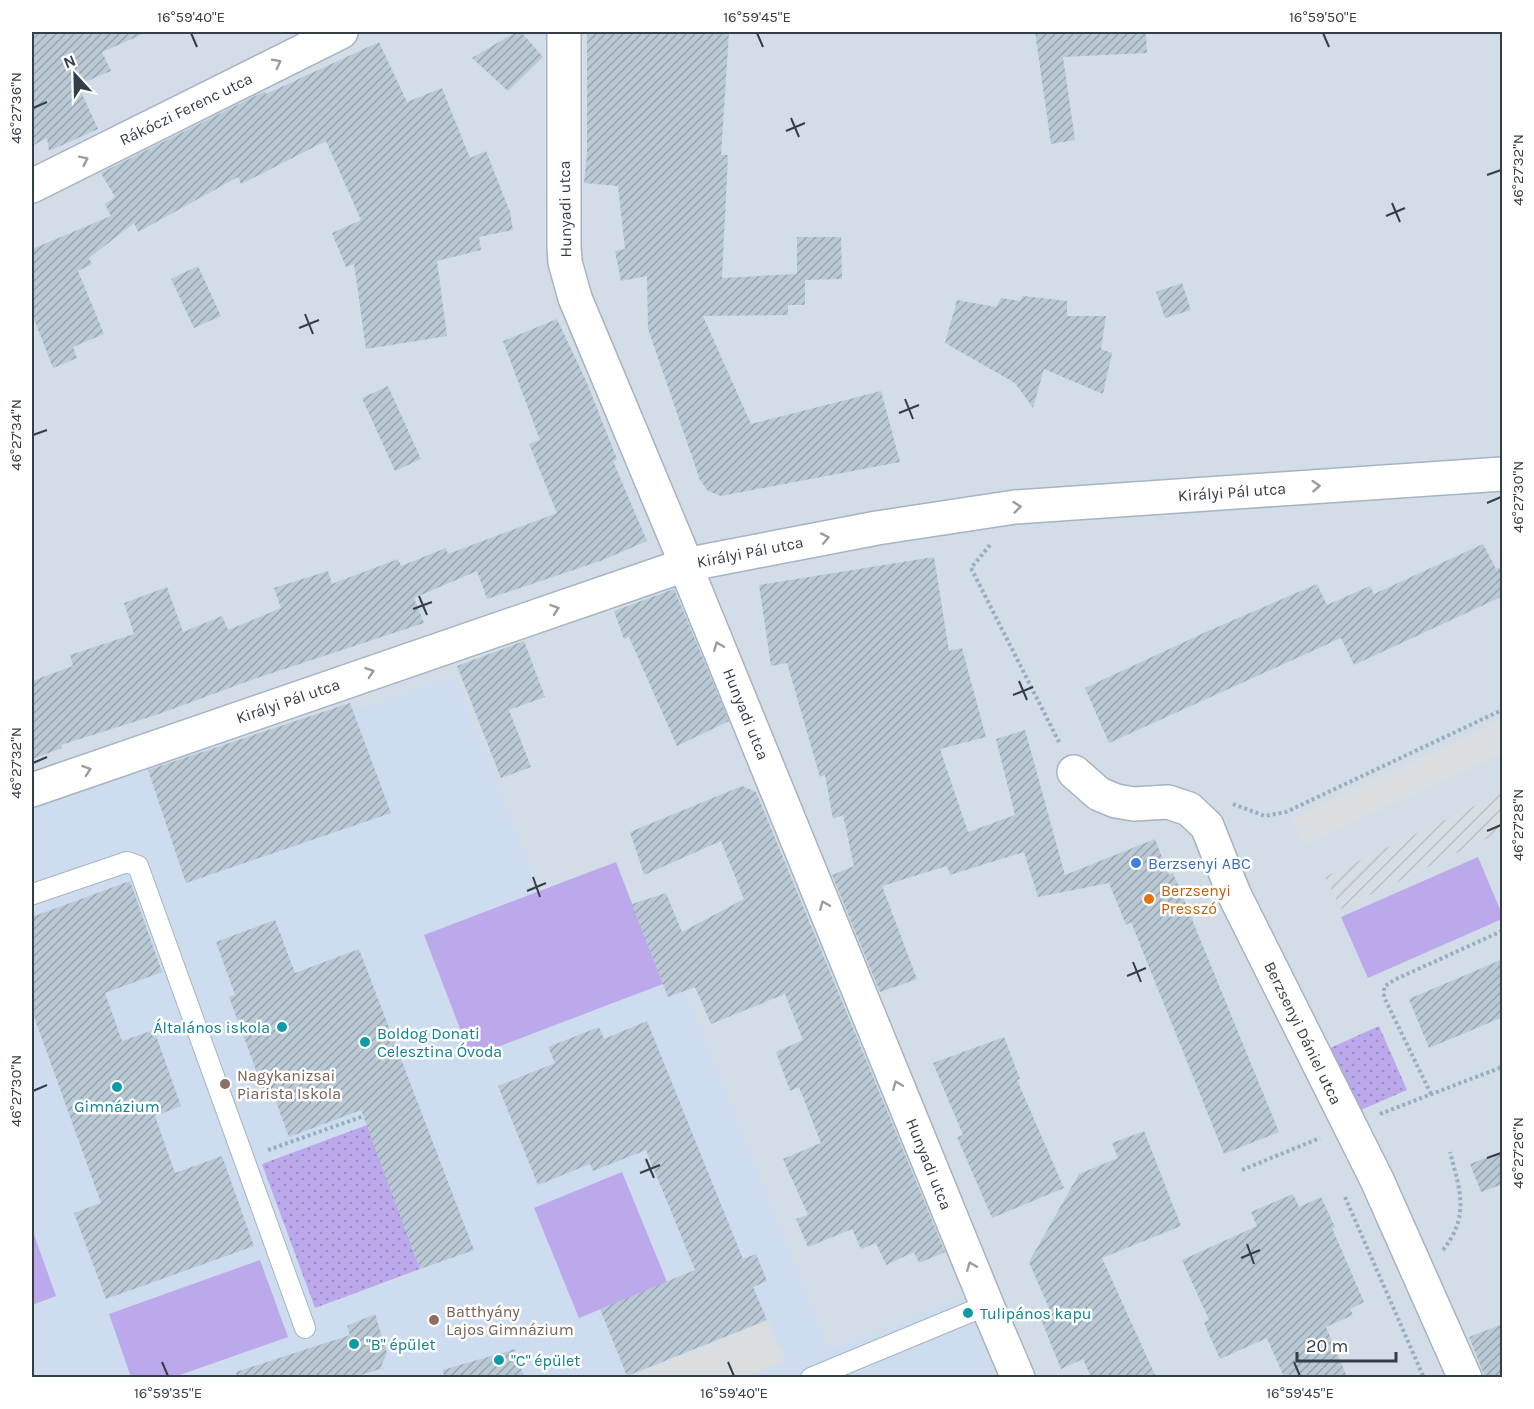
<svg xmlns="http://www.w3.org/2000/svg" width="1534" height="1409" font-family="Karla,sans-serif">
<defs>
<pattern id="industrial-furrows" width="10" height="10" patternUnits="userSpaceOnUse" patternTransform="scale(1.5)"><rect width="10" height="10" fill="#d7dee3"/><path d="M-1 1l2-2M0 10L10 0M9 11l2-2" fill="none" stroke="#b9c0c4"/></pattern>
<pattern id="park-dots" width="8" height="8" patternUnits="userSpaceOnUse" patternTransform="scale(1.5)"><rect width="8" height="8" fill="#bca9ec"/><path d="M2 2h.1M6 6h.1" fill="none" stroke="#9a8bc1" stroke-width="1.8" stroke-linecap="round"/></pattern>
<pattern id="building-hatch" width="6" height="6" patternUnits="userSpaceOnUse" patternTransform="scale(1.5)"><rect width="6" height="6" fill="#b9cad6"/><path d="M-1 1l2-2M0 6l6-6M5 7l2-2" fill="none" stroke="#97a5af"/></pattern>
</defs>
<rect width="100%" height="100%" fill="#e5ecf4"/>
<!-- residential -->
<path fill="#d2dde8" d="M32,32H1502V1377H32Z"/>
<!-- industrial -->
<path fill="url(#industrial-furrows)" d="M1502,793V831L1341,909L1325,877Z"/>
<!-- education -->
<path fill="#cddcee" d="M453,676L540,890L616,862L668,997L685,991L829,1351L962,1297L996,1377H32V808L350,703L362,709Z"/>
<!-- park -->
<path fill="url(#park-dots)" d="M1379,1026L1407,1090L1347,1116L1319,1053Z
M367,1125L420,1269L315,1308L262,1164Z"/>
<!-- pitch -->
<path fill="#bca9ec" d="M1478,857L1502,914V919L1368,978L1341,917Z
M616,862L663,984L471,1057L424,935Z
M622,1172L667,1282L579,1318L534,1208Z
M32,1229L56,1296L32,1305Z
M260,1260L288,1337L174,1377H131L109,1314Z"/>
<!-- parking -->
<path fill="#dadee1" d="M1502,720V754L1304,845L1291,818Z
M767,1320L786,1361L744,1377L627,1378Z"/>
<!-- building -->
<path fill="url(#building-hatch)" d="M32,32H148L102,52L111,71L78,85L98,129L49,151L47,138L32,146Z
M516,32H521L543,57L508,91L472,58Z
M587,32H729L721,155H728L722,278L797,274V237H841L842,279L805,280V305H788V315L703,316L751,424L881,391L900,462L721,496L708,491L700,480L648,329L647,276L621,281L615,251L625,249L618,186L584,183L587,154Z
M1035,32H1146L1147,53L1063,57L1075,140L1051,144Z
M379,42L407,102L442,88L470,158L486,151L510,212L513,230L479,237L481,250L437,261L447,336L366,349L354,264L346,267L332,233L361,220L326,141L241,184L238,177L138,232L134,223L89,258L92,264L78,271L104,334L73,347L77,358L53,368L32,314V249L111,216L105,204L115,197L101,173L265,91L266,94Z
M198,266L221,316L194,328L171,279Z
M1182,283L1191,310L1165,318L1156,292Z
M1023,296L1067,301V316H1106L1101,349L1112,353L1103,394L1044,369L1033,408L1015,383L945,343L957,300L996,307L1001,298L1020,301Z
M557,319L587,383L617,459L613,461L647,541L603,560L487,599L477,571L414,598L424,623L251,680L159,714L61,745L62,748L32,759V681L73,666L70,655L134,634L124,603L167,587L183,632L222,616L228,630L281,608L274,588L328,571L332,584L398,559L401,566L446,548L448,554L557,513L529,444L540,440L503,341Z
M388,386L421,459L395,471L362,398Z
M1483,544L1496,569L1503,566V596L1354,665L1341,638L1109,743L1085,688L1208,631L1317,584L1327,605L1370,586L1374,594Z
M934,557L949,651L962,648L986,737L940,749L968,832L1015,815L996,739L1025,730L1065,875L1155,839L1169,875L1173,873L1279,1132L1224,1154L1131,922L1126,925L1109,883L1038,897L1024,852L950,875L947,866L882,886L917,979L880,992L832,875L854,866L843,815L833,819L825,775L820,777L787,663L771,666L759,585Z
M674,589L729,721L677,746L629,637L624,639L614,611Z
M524,641L545,697L509,710L531,767L501,778L457,666Z
M350,703L391,813L186,883L148,770Z
M742,786L756,792L945,1252L919,1263L914,1252L886,1265L876,1243L861,1249L852,1229L808,1247L796,1219L808,1215L783,1159L821,1143L799,1087L790,1091L776,1052L803,1040L785,994L711,1024L695,987L668,997L632,904L666,893L682,932L744,899L721,841L644,875L630,832Z
M130,881L162,972L105,993L122,1041L154,1030L181,1106L155,1116L175,1173L222,1156L254,1246L106,1299L74,1213L101,1203L32,1011V917Z
M275,920L295,973L359,949L474,1250L420,1269L361,1110L289,1137L270,1086L263,1089L229,997L235,995L216,942Z
M1503,959V1017L1429,1048L1409,999Z
M647,1021L743,1259L756,1254L767,1281L753,1287L767,1320L627,1376L600,1309L695,1270L646,1150L593,1171L590,1164L538,1185L498,1086L555,1063L548,1047L599,1027L604,1039Z
M1004,1037L1020,1079L1017,1080L1064,1188L992,1218L957,1137L963,1135L933,1063Z
M1144,1131L1181,1226L1102,1258L1156,1377H1091L1083,1359L1061,1369L1040,1317L1051,1313L1029,1262L1079,1174L1118,1158L1112,1143Z
M1503,1151V1184L1481,1192L1470,1164Z
M1293,1194L1299,1207L1321,1197L1335,1227L1332,1228L1364,1302L1350,1309L1353,1315L1326,1327L1347,1377H1284L1267,1338L1220,1359L1204,1323L1209,1320L1182,1260L1257,1226L1251,1212Z
M375,1314L387,1353L380,1369L354,1377H237L236,1372L350,1335L347,1326Z
M1503,1324V1377H1485L1469,1337Z
M515,1349L524,1377H444L443,1370Z"/>
<g fill="none" stroke-linecap="round" stroke-linejoin="round">
<defs>
<path id="lane" d="M33,894L127,862L138,866L305,1328
M811,1378L987,1305"/>
<path id="street" d="M564,32V246L565,262L575,298L680,549L685,565L987,1305L1018,1378
M32,186L341,32
M1074,772L1099,794L1116,801L1134,804L1168,802L1189,809L1207,826L1234,894L1377,1180L1465,1378
M32,790L685,565L877,528L1015,507L1502,474"/>
</defs>
<!-- lane casing -->
<use href="#lane" stroke="#a6b4c0" stroke-width="22"/>
<!-- street casing -->
<use href="#street" stroke="#a6b4c0" stroke-width="36"/>
<!-- path -->
<path stroke="#96aec3" stroke-width="4" stroke-dasharray="3 3" stroke-linecap="butt" d="M990,545L971,568L1060,744
M1233,804L1265,816L1286,812L1502,710
M1431,1094L1384,997V987L1394,980L1502,931
M1380,1114L1502,1067
M268,1150L364,1116
M1242,1170L1320,1138
M1345,1197L1424,1378
M1443,1250C1470,1216 1460,1190 1450,1152"/>
<!-- lane -->
<use href="#lane" stroke="#fff" stroke-width="20"/>
<!-- street -->
<use href="#street" stroke="#fff" stroke-width="33"/>
</g>
<!-- one-way arrows -->
<defs><path id="oneway-chevron" d="M-2-3.5L2.5 0L-2 3.5" fill="none" stroke-width="1.6" stroke-linecap="round" stroke-linejoin="round" transform="scale(1.5)"/></defs>
<g stroke="#9a9ea3">
<use href="#oneway-chevron" transform="translate(277 63) rotate(-27)"/>
<use href="#oneway-chevron" transform="translate(84 160) rotate(-26)"/>
<use href="#oneway-chevron" transform="translate(1316 486) rotate(-4)"/>
<use href="#oneway-chevron" transform="translate(1017 507) rotate(-6)"/>
<use href="#oneway-chevron" transform="translate(825 538) rotate(-11)"/>
<use href="#oneway-chevron" transform="translate(555 609) rotate(-19)"/>
<use href="#oneway-chevron" transform="translate(718 646) rotate(-112)"/>
<use href="#oneway-chevron" transform="translate(370 672) rotate(-19)"/>
<use href="#oneway-chevron" transform="translate(87 770) rotate(-19)"/>
<use href="#oneway-chevron" transform="translate(824 905) rotate(-112)"/>
<use href="#oneway-chevron" transform="translate(897 1085) rotate(-112)"/>
<use href="#oneway-chevron" transform="translate(971 1266) rotate(-112)"/>
</g>
<!-- ticks -->
<path fill="none" stroke="#343e47" stroke-width="2" d="M191,33L197,47M757,33L763,47M1323,33L1329,47M33,108L47,102M791,118L799,137M786,131L805,123M1487,175L1501,170M1392,203L1400,222M1386,216L1405,208M305,314L313,334M299,328L319,320M905,399L913,419M899,413L919,405M33,435L47,430M1487,503L1501,497M419,596L427,615M413,609L432,602M1019,681L1027,700M1013,695L1033,687M33,763L47,757M1487,831L1501,825M533,877L540,897M527,891L546,883M1133,962L1141,982M1127,976L1146,968M33,1091L47,1085M1487,1158L1501,1153M646,1159L654,1178M640,1173L660,1165M1247,1244L1254,1264M1241,1258L1260,1250M162,1362L168,1376M728,1362L734,1376M1294,1362L1300,1376"/>
<!-- markers -->
<circle fill="#3f7fe0" stroke="#fff" stroke-width="2" cx="1136" cy="863" r="6"/>
<circle fill="#e8710a" stroke="#fff" stroke-width="2" cx="1149" cy="899" r="6"/>
<g fill="#0f9aa8" stroke="#fff" stroke-width="2">
<circle cx="282" cy="1027" r="6"/>
<circle cx="365" cy="1042" r="6"/>
<circle cx="117" cy="1087" r="6"/>
<circle cx="968" cy="1313" r="6"/>
<circle cx="354" cy="1344" r="6"/>
<circle cx="499" cy="1360" r="6"/>
</g>
<g fill="#8d6e63" stroke="#fff" stroke-width="2">
<circle cx="225" cy="1084" r="6"/>
<circle cx="434" cy="1320" r="6"/>
</g>
<g text-anchor="middle" dominant-baseline="central" stroke-width="5" stroke-linejoin="round" paint-order="stroke">
<!-- street labels -->
<g font-size="16" fill="#343e47" stroke="#fff">
<text transform="translate(186 109) rotate(-26)">Rákóczi Ferenc utca</text>
<text transform="translate(565 209) rotate(-91)">Hunyadi utca</text>
<text transform="translate(1232 492) rotate(-4)">Királyi Pál utca</text>
<text transform="translate(750 552) rotate(-11)">Királyi Pál utca</text>
<text transform="translate(288 701) rotate(-19)">Királyi Pál utca</text>
<text transform="translate(746 714) rotate(68)">Hunyadi utca</text>
<text transform="translate(1303 1033) rotate(64)">Berzsenyi Dániel utca</text>
<text transform="translate(929 1164) rotate(68)">Hunyadi utca</text>
</g>
<!-- shop labels -->
<g font-size="16" fill="#366cbe" stroke="#fff" text-anchor="start">
<text x="1148" y="863">Berzsenyi ABC</text>
</g>
<!-- food labels -->
<g font-size="16" fill="#c56008" stroke="#fff" text-anchor="start">
<text x="1161" y="890">Berzsenyi<tspan x="1161" dy="18">Presszó</tspan></text>
</g>
<!-- culture labels -->
<g font-size="16" fill="#0d838f" stroke="#fff" text-anchor="start">
<text x="270" y="1027" text-anchor="end">Általános iskola</text>
<text x="377" y="1033">Boldog Donati<tspan x="377" dy="18">Celesztina Óvoda</tspan></text>
<text x="117" y="1106" text-anchor="middle">Gimnázium</text>
<text x="980" y="1313">Tulipános kapu</text>
<text x="366" y="1344">"B" épület</text>
<text x="511" y="1360">"C" épület</text>
</g>
<!-- education labels -->
<g font-size="16" fill="#785e54" stroke="#fff" text-anchor="start">
<text x="237" y="1075">Nagykanizsai<tspan x="237" dy="18">Piarista Iskola</tspan></text>
<text x="446" y="1311">Batthyány<tspan x="446" dy="18">Lajos Gimnázium</tspan></text>
</g>
</g>
<!-- border -->
<rect width="1534" height="1409" fill="none" stroke="#ffffff" stroke-width="66"/>
<!-- north arrow -->
<g transform="translate(75 75) rotate(338)" stroke="#ffffff" stroke-width="4.5" paint-order="stroke">
<path d="M0-4.5L10 22L0 15L-10 22Z" fill="#343e47"/>
<text y="-9" font-size="16" font-weight="bold" text-anchor="middle" fill="#343e47">N</text>
</g>
<!-- scale -->
<path d="M1297 1352v9h99v-9" fill="none" stroke="#343e47" stroke-width="3"/>
<text x="1306" y="1352" font-size="18" fill="#343e47" stroke="#ffffff" stroke-width="4.5" paint-order="stroke">20 m</text>
<rect x="33" y="33" width="1468" height="1343" fill="none" stroke="#343e47" stroke-width="2"/>
<g font-size="15" text-anchor="middle" fill="#343e47">
<text x="191" y="22">16°59'40"E</text>
<text x="757" y="22">16°59'45"E</text>
<text x="1323" y="22">16°59'50"E</text>
<text transform="translate(16 108) rotate(-90)" y="5">46°27'36"N</text>
<text transform="translate(1518 170) rotate(-90)" y="5">46°27'32"N</text>
<text transform="translate(16 435) rotate(-90)" y="5">46°27'34"N</text>
<text transform="translate(1518 497) rotate(-90)" y="5">46°27'30"N</text>
<text transform="translate(16 763) rotate(-90)" y="5">46°27'32"N</text>
<text transform="translate(1518 825) rotate(-90)" y="5">46°27'28"N</text>
<text transform="translate(16 1091) rotate(-90)" y="5">46°27'30"N</text>
<text transform="translate(1518 1153) rotate(-90)" y="5">46°27'26"N</text>
<text x="168" y="1398">16°59'35"E</text>
<text x="734" y="1398">16°59'40"E</text>
<text x="1300" y="1398">16°59'45"E</text>
</g>
</svg>
